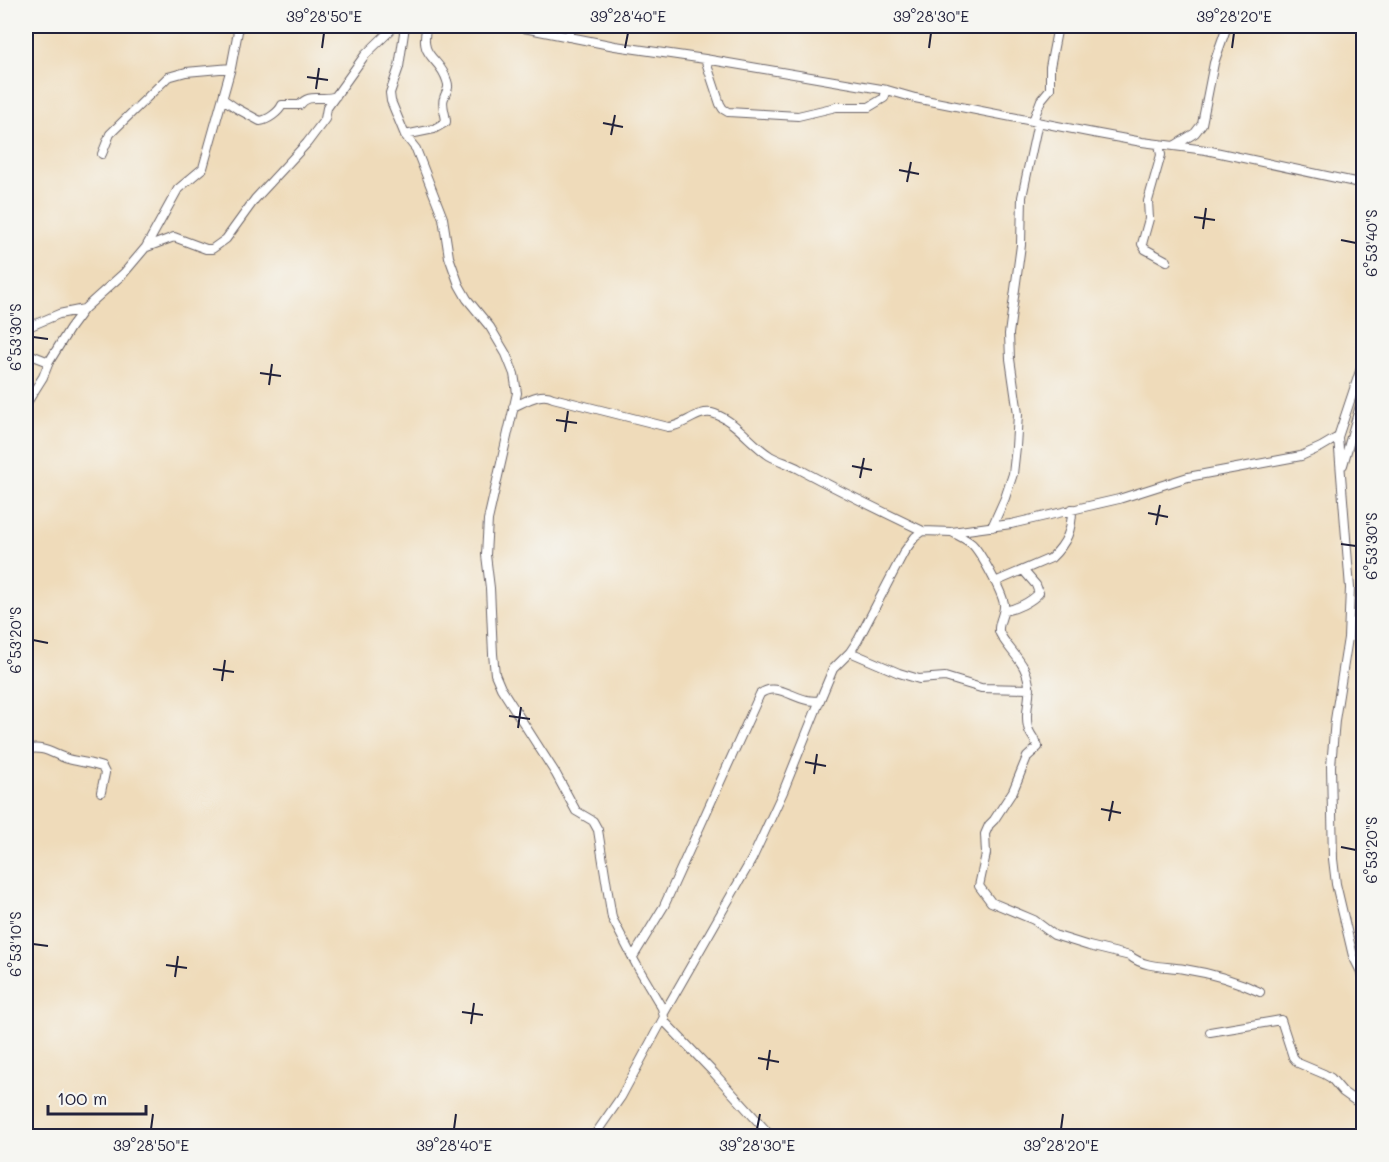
<svg xmlns="http://www.w3.org/2000/svg" width="1389" height="1162" font-family="Mali,sans-serif">
<rect width="100%" height="100%" fill="#f6f6f2"/>
<filter id="ink" filterUnits="userSpaceOnUse"><feTurbulence type="fractalNoise" baseFrequency=".0167" numOctaves="2"/><feDisplacementMap in="SourceGraphic" scale="12" xChannelSelector="R" yChannelSelector="G"/><feConvolveMatrix kernelMatrix="1 2 1 2 8 2 1 2 1" color-interpolation-filters="sRGB"/></filter>
<filter id="wash" filterUnits="userSpaceOnUse"><feTurbulence type="fractalNoise" baseFrequency=".008" numOctaves="4" result="noise"/><feDisplacementMap in="SourceGraphic" scale="24" xChannelSelector="R" yChannelSelector="G"/><feGaussianBlur stdDeviation="1.35" result="paint"/><feColorMatrix in="noise" values="0 0 0 0 0 0 0 0 0 0 0 0 0 0 0 0 0 1.4 0 .05"/><feComposite in="paint" operator="in"/></filter>
<g filter="url(#wash)">
<rect width="100%" height="100%" fill="#efdbba"/>
</g>
<g filter="url(#ink)">
<g fill="none" stroke-linecap="round" stroke-linejoin="round">
<defs>
<path id="street" d="M405,26L399,67L390,93L391,101L405,135L416,149L443,218L449,257L459,285L467,299L490,327L506,354L514,374L517,393L488,520L486,555L490,588L493,654L495,674L501,688L556,774L576,811L593,821L598,830L612,918L636,964L662,1008L665,1022L714,1073L771,1136
M514,26L615,46L705,59L887,90L915,98L1088,132L1142,142L1206,150L1364,184
M568,37L572,26
M705,59L720,104L723,109L728,112L798,116L836,107H869L884,98L887,90
M223,99L236,108L260,121C268,120 279,112 282,105H300C309,92 323,102 336,96
M1033,121L1041,100L1050,89V67L1058,26
M405,135L434,129L446,122C446,115 441,104 444,98C446,91 450,89 447,81C440,56 418,59 427,26
M1159,144L1161,155L1148,201L1149,219L1142,244L1145,249L1167,261
M1174,146L1195,133L1202,124L1214,63L1227,26
M102,154L110,134L168,77L186,72L231,68
M147,247L174,237L206,249H212L226,239L255,199L307,143L325,119L327,108L365,55L395,26
M26,328L59,314L84,309
M26,353L49,362
M1364,359L1338,437L1350,588L1348,638L1335,720L1331,766L1333,859L1336,884L1353,956L1364,978
M26,404L43,377L49,362L70,328L84,309L124,273L146,247L178,189L203,168L231,68L239,26
M513,407C525,402 541,391 553,398L668,427C684,427 698,408 715,414C737,422 751,444 770,456C779,461 790,464 799,469C840,491 881,511 923,531
M1343,465L1364,392
M992,527L1005,498L1013,474L1016,447L1018,414L1010,359L1009,334L1021,245L1022,197L1038,122
M952,532C959,536 966,539 972,544C981,553 1002,592 1004,604C1005,614 998,622 999,631C1001,640 1018,656 1024,668C1036,693 1023,707 1028,727C1029,734 1036,740 1038,747L1027,757L1013,791L994,820L989,825L985,834L986,854L979,886L991,902L1034,920L1054,935L1089,946L1130,956C1145,968 1166,966 1184,969C1210,973 1237,981 1260,992
M995,582L1051,558C1067,543 1072,530 1072,509
M1004,611C1016,609 1031,602 1039,593L1036,585L1023,570
M850,652L899,673L919,679L945,677L981,688L1030,689
M26,750C43,745 52,754 68,759C79,762 91,763 102,767L105,773L101,792
M633,957L664,906L760,694C778,679 800,706 820,700L833,669L850,652L858,640L904,552L915,537L923,531L952,532L1011,524L1119,499L1188,477L1301,456L1321,447L1338,437
M664,1013L752,859L783,792L820,700
M1210,1032L1281,1020L1293,1057L1298,1063L1324,1074L1331,1078L1343,1092L1357,1102L1364,1104
M594,1136L621,1097L663,1019"/>
</defs>
<!-- street casing -->
<use href="#street" stroke="#6a6367" stroke-width="10"/>
<!-- street -->
<use href="#street" stroke="#fff" stroke-width="8"/>
</g>
</g>
<!-- ticks -->
<path fill="none" stroke="#22223b" stroke-width="2" d="M322,48L324,33M625,48L628,33M929,48L931,33M1232,48L1234,33M307,77L328,80M316,89L319,68M603,123L623,127M611,135L615,115M899,170L919,174M907,182L911,162M1194,217L1215,220M1203,229L1206,208M1341,240L1356,243M33,337L48,339M260,373L281,376M269,385L272,364M556,420L577,423M565,432L568,411M852,466L872,470M860,478L864,458M1148,513L1168,517M1156,525L1160,505M1341,544L1356,546M33,640L48,643M213,669L234,672M222,681L225,660M509,716L530,719M518,728L521,707M805,762L826,766M814,774L817,754M1101,809L1121,813M1109,821L1113,801M1341,847L1356,850M33,944L48,946M166,965L187,968M175,977L178,956M462,1012L483,1015M471,1024L474,1003M758,1058L779,1062M767,1070L770,1050M151,1129L153,1114M454,1129L456,1114M757,1129L760,1114M1061,1129L1063,1114"/>
<!-- margin -->
<rect width="1389" height="1162" fill="none" stroke="#f6f6f2" stroke-width="66"/>
<!-- scale -->
<path d="M48 1105v9h98v-9" fill="none" stroke="#22223b" stroke-width="3"/>
<text x="57" y="1105" font-size="18" fill="#22223b" stroke="#f6f6f2" stroke-width="4.5" paint-order="stroke">100 m</text>
<rect x="33" y="33" width="1323" height="1096" fill="none" stroke="#22223b" stroke-width="2"/>
<g font-size="15" text-anchor="middle" fill="#22223b">
<text x="324" y="22">39°28'50"E</text>
<text x="628" y="22">39°28'40"E</text>
<text x="931" y="22">39°28'30"E</text>
<text x="1234" y="22">39°28'20"E</text>
<text transform="translate(1372 243) rotate(-90)" y="5">6°53'40"S</text>
<text transform="translate(16 337) rotate(-90)" y="5">6°53'30"S</text>
<text transform="translate(1372 546) rotate(-90)" y="5">6°53'30"S</text>
<text transform="translate(16 640) rotate(-90)" y="5">6°53'20"S</text>
<text transform="translate(1372 850) rotate(-90)" y="5">6°53'20"S</text>
<text transform="translate(16 944) rotate(-90)" y="5">6°53'10"S</text>
<text x="151" y="1151">39°28'50"E</text>
<text x="454" y="1151">39°28'40"E</text>
<text x="757" y="1151">39°28'30"E</text>
<text x="1061" y="1151">39°28'20"E</text>
</g>
</svg>
